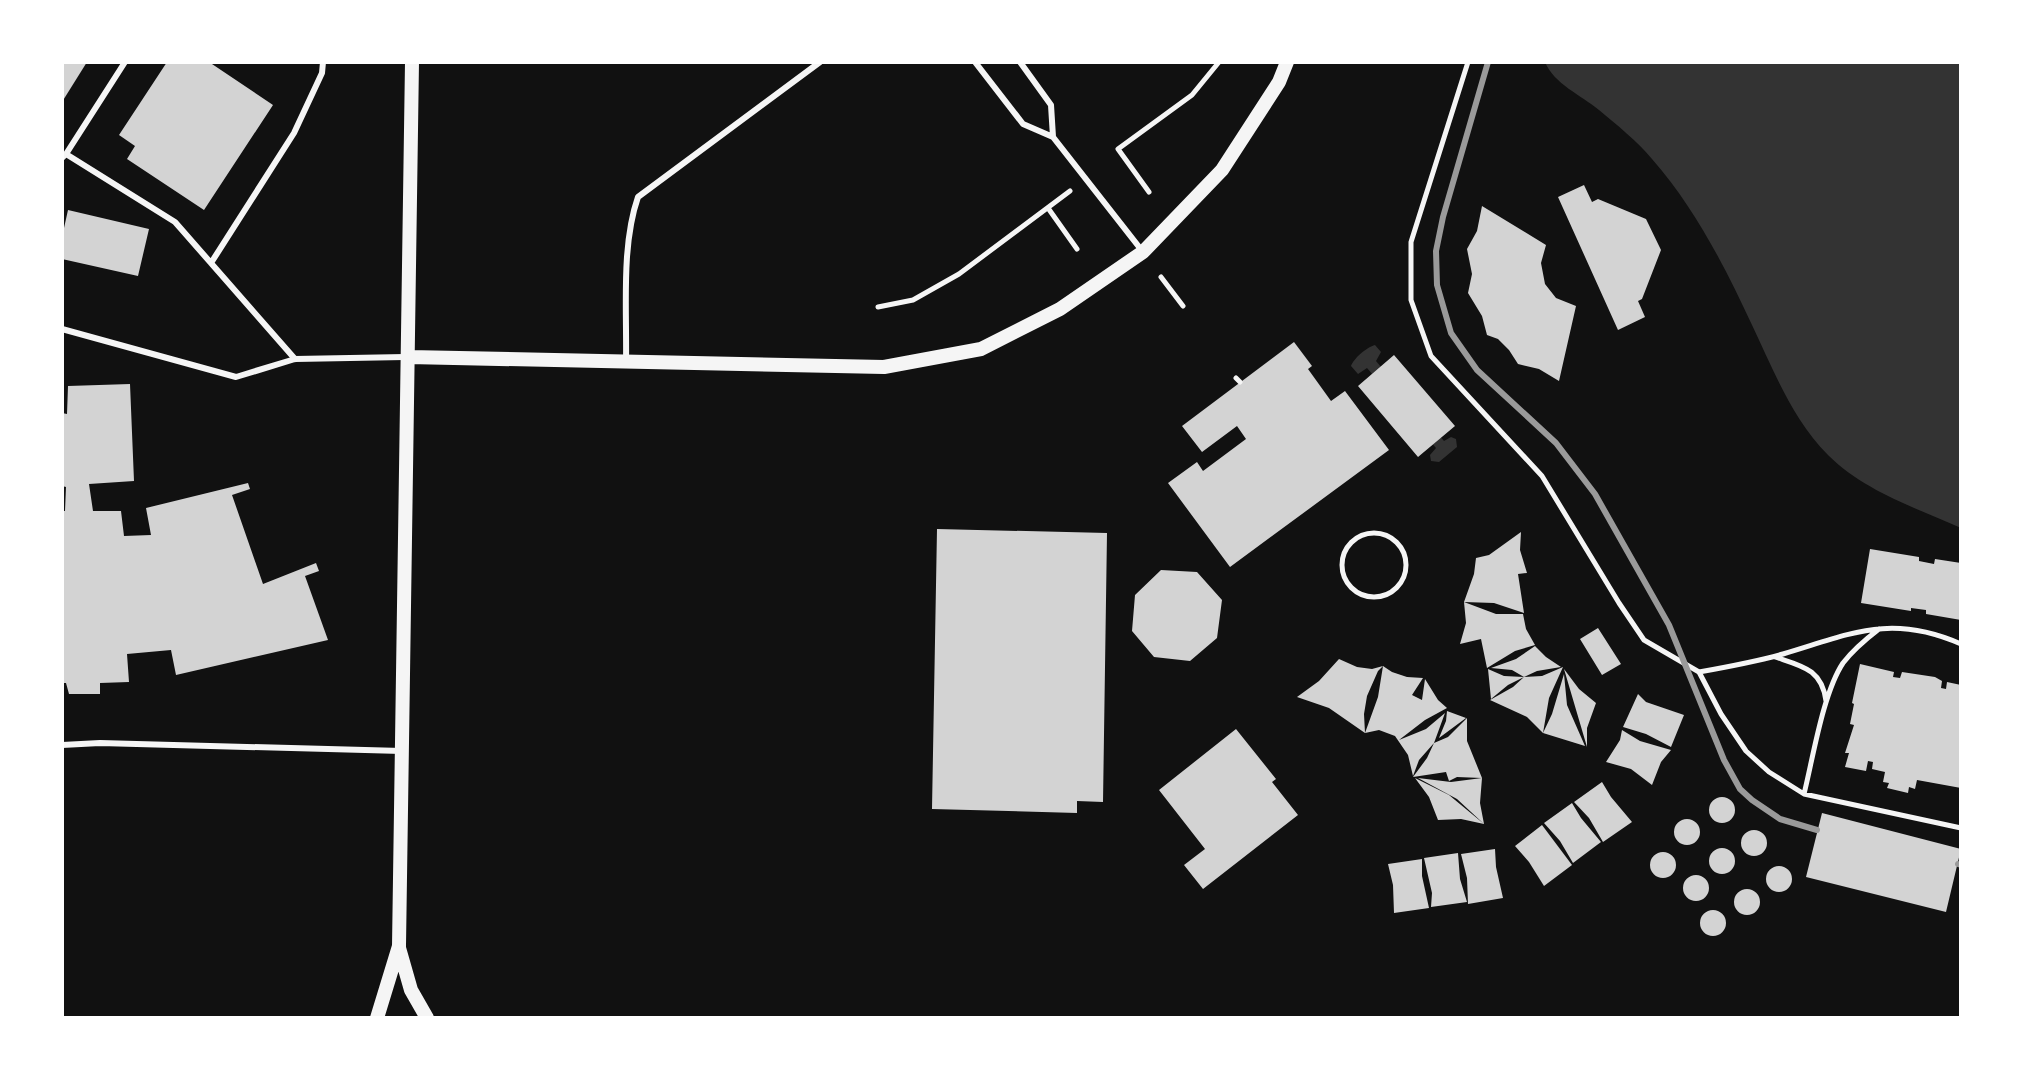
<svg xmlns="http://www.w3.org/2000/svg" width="2023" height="1080" font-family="'Space Grotesk',sans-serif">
<rect width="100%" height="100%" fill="#111"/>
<!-- water -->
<path fill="#333" d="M1545,62H1961V528C1916,508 1864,491 1828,455C1792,419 1774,371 1752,325C1725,267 1695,208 1652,159C1637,141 1617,125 1599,110C1581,95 1554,84 1545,62Z
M1375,345L1381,352L1376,361L1444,441L1451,437L1456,439L1457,447L1439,462L1431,461L1430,455L1436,448L1367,368L1358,374L1351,366C1354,358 1367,347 1375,345Z"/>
<!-- building -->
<path fill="#d3d3d3" d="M62,62H87L62,102Z
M167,62H209L273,105L204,210L127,159L135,146L119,135Z
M1584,185L1592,202L1598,199L1646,219L1661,250L1642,299L1638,301L1645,317L1618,330L1558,197Z
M1482,206L1546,245L1541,263L1545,284L1556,298L1576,306L1559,381L1539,369L1518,364L1509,350L1498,339L1487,335L1482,316L1468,293L1472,274L1467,249L1477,231Z
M68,210L149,229L138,276L62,259V237Z
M1294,342L1312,366L1308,369L1331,401L1345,391L1389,450L1230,567L1168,483L1197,462L1203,471L1246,439L1237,426L1202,452L1182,426Z
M1394,355L1455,426L1418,457L1358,386Z
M130,384L134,481L89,484L93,511H121L124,536L151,535L146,508L248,483L250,489L232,495L263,584L316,563L319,571L305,576L328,640L176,675L171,650L127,654L129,682L100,683V694H69L66,683H62V511H65L66,487L62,486V413L67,414L68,386Z
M937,529L1107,533L1103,802L1077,801V813L932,809Z
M1521,532L1520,550L1527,573L1518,574L1524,613L1494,603L1464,602L1474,574L1476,558L1489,555Z
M1870,549L1919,557V561L1934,564L1935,559L1961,563V620L1926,614V610L1911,608V611L1861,603Z
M1161,570L1197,572L1222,600L1217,638L1190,661L1154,657L1132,631L1135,595Z
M1464,602L1496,614H1523L1526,629L1535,645L1515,651L1487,668L1481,639L1460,644L1466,623Z
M1598,628L1621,664L1602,675L1580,639Z
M1535,646L1546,657L1561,667L1537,671L1524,677L1512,670L1491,668L1516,659Z
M1339,659L1357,667L1372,669L1383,666L1378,671L1367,696L1364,714L1365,733L1378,697L1383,666L1392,672L1407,677L1423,678L1412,695L1422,700L1425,679L1438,700L1447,708L1425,720L1399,740L1426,729L1445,713L1434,743L1419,760L1413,776L1408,755L1395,736L1379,730L1365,733L1329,708L1297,697L1319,681Z
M1860,664L1894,672L1893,677L1900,678L1902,672L1935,677L1942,681L1941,688L1946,689L1947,682L1961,685V788L1917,780L1915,789L1909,787L1908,793L1887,788L1889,783L1883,782L1885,772L1872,769L1873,762L1868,761L1866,771L1845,767L1849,753H1845L1854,725L1850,724L1854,704L1852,703Z
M1563,667L1549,698L1543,733L1552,714L1564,674L1567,705L1585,746L1543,733L1527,717L1490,700L1513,687L1524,677L1542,676Z
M1488,669L1504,676L1524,677L1508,685L1491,699Z
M1564,669L1579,689L1596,703L1587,728V747Z
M1638,694L1646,702L1684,715L1671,747L1646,734L1623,727Z
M1447,711L1466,718L1439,738L1446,721Z
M1467,718V741L1482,778L1457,777L1449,781L1446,772L1413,777L1427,758L1434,743L1448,737Z
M1236,729L1276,779L1272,782L1298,815L1203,889L1184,865L1205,849L1159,790Z
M1622,730L1640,741L1671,750L1661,762L1652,785L1631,769L1606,762L1620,740Z
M1415,778L1449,795L1484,824L1461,819L1438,820L1429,797Z
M1418,778L1451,782L1482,778L1480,803L1484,824L1457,799Z
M1602,782L1611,797L1632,822L1603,842L1589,818L1574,802Z
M1709 810a13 13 0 1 1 26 0a13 13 0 1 1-26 0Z
M1572,803L1581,818L1601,842L1573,863L1560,841L1544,823Z
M1822,813L1961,849L1946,912L1806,877Z
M1674 832a13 13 0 1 1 26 0a13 13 0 1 1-26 0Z
M1542,825L1572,865L1544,886L1529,862L1515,846Z
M1741 843a13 13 0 1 1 26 0a13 13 0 1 1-26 0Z
M1709 861a13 13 0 1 1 26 0a13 13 0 1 1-26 0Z
M1495,849L1496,867L1503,898L1468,904L1467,878L1461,854Z
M1650 865a13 13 0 1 1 26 0a13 13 0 1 1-26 0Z
M1458,853L1460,879L1467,902L1431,907L1432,893L1424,858Z
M1422,859V876L1429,908L1394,913L1393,885L1388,864Z
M1766 879a13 13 0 1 1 26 0a13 13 0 1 1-26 0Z
M1683 888a13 13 0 1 1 26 0a13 13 0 1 1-26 0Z
M1734 902a13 13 0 1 1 26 0a13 13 0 1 1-26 0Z
M1700 923a13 13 0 1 1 26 0a13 13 0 1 1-26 0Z"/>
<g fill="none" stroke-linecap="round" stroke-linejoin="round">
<!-- path -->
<path stroke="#f5f5f5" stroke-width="5" d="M1468,62L1411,242V300L1431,356L1542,476L1619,603L1644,640L1699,672L1721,714L1746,751L1769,772L1804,794L1961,828
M1149,192L1118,149L1192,95L1219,62
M1048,208L1077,249
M1161,277L1183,306
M878,307L913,300L959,274L1070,191
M1236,378L1240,382
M1342 565a32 32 0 1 1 64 0a32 32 0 1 1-64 0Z
M1775,657C1802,666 1822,669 1826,701
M1699,672C1727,667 1755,662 1783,654C1851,634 1890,613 1961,644
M1804,794C1813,758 1823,693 1843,663C1853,650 1866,639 1879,629"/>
<!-- service -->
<path stroke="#f5f5f5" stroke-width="6" d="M975,62L1023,124L1053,137L1143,252
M1020,62L1051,105L1053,137
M66,154L125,62
M62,158L66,154L175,222L295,359
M211,263L294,133L322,73L323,62
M62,329L236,377L295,359L405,357
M626,362C627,310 621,246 638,197L820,62
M62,745L100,743L402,751"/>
<!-- tertiary -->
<path stroke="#f5f5f5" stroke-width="14" d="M409,357L884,367L981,349L1060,309L1143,252L1222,170L1279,82L1287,62
M399,948L411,990L427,1018
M377,1018L399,946L412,62"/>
<!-- rail -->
<path stroke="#9a9a9a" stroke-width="6" d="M1488,62L1443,217L1436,251L1437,285L1451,333L1477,370L1556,443L1595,494L1669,625L1724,760L1740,789L1752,800L1780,819L1817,830
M1958,864L1961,865"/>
</g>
<!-- border -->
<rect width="2023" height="1080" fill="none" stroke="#ffffff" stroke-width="128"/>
</svg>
